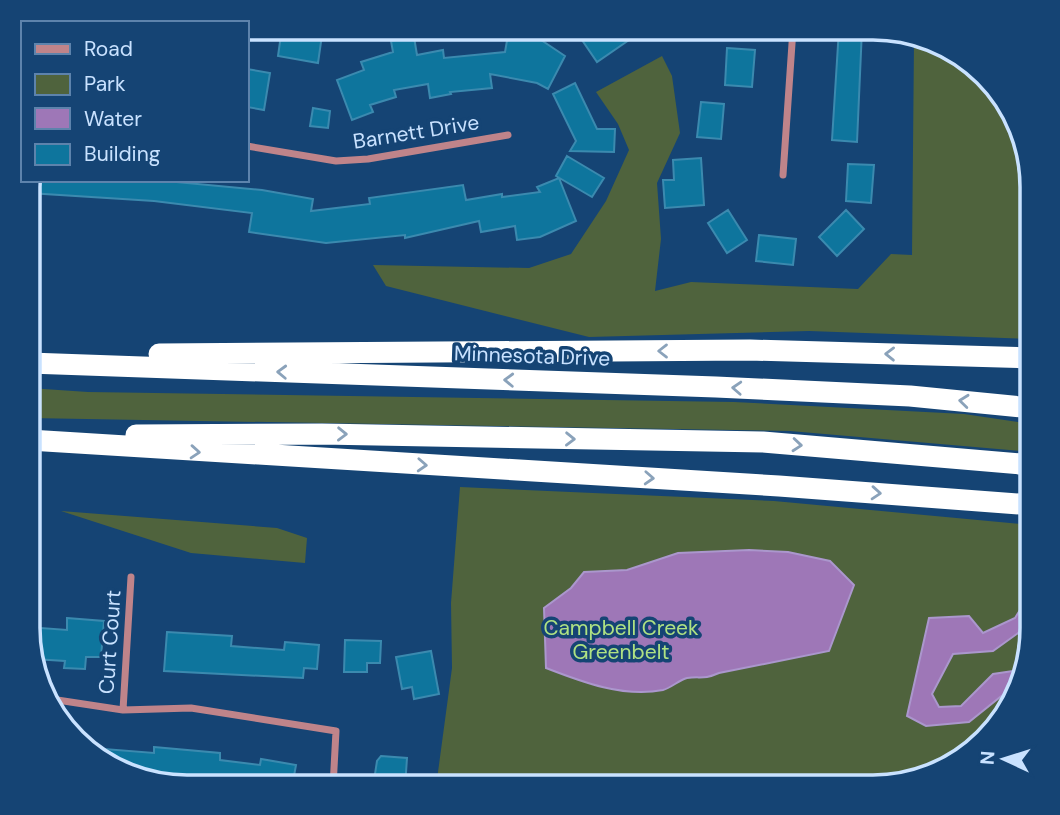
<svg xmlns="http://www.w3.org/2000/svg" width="1060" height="815" font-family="'DM Sans',sans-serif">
<rect width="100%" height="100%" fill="#154474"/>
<!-- green -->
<path fill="#4f633d" d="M914,41L977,67L1016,117L1032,187V339L809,331L589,337L386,286L373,265L529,268L571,254L606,201L629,150L618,124L596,92L662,56L672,76L680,133L657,183L661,239L655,291L691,282L858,289L891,254L912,255Z
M29,388L88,392L734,402L964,414L1032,424V452L790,431L29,418Z
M460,487L774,501L1032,525V639L993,732L943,771L873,787H436L452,668L451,603Z
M61,511L277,528L307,538L305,563L191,553Z"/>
<!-- water -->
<path fill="#9e77b7" stroke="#ab97cd" stroke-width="2" d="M749,550L788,552L830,561L854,585L829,651L719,673C703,680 701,676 687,678C679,680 671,688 663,690C624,698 582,682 546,668L544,608L571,588L584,572L627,570L678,553Z
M1032,591V616L1021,631L993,651L953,654L932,694L939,707L961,706L993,674L1019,670L1009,693L1004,694L969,722L926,726L907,716L929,618L969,616L983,633L1015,618Z"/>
<!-- building -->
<path fill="#0e759d" stroke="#3b8aaf" stroke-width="2" d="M839,29H862L857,142L832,140Z
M623,31L629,40L597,62L582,40L594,32Z
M281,35H322L318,63L278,56Z
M508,35L541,40L565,56L548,89L537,83L490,74L492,88L450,92L451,94L430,98L428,84L394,90L396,97L370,105L373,112L352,120L337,80L364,70L361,62L393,52L391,41L414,37L417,55L443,50L444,58L505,52Z
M727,48L755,50L752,87L725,85Z
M247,69L270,73L264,110L247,107Z
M575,83L597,129H615L614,152L570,151L576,141L553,94Z
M701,102L724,104L721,139L697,137Z
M313,108L330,111L328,128L310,126Z
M567,156L604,178L592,197L556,176Z
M701,158L704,205L665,208L663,180H674L673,160Z
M848,164L874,165L871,203L846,201Z
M559,178L576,221L540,237L517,240L515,226L481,232L479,221L405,238V235L326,243L249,232L252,213L154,201L29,193V180H155L262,190L313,199L311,211L370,204L369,198L463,185L466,200L502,194V197L540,192L537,187Z
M728,210L747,240L727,253L708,223Z
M846,210L864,229L837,256L819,237Z
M759,235L796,239L793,265L756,261Z
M67,618L104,621L101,657H86L85,669L64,668L65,661L34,659L28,627L67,630Z
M167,632L232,636L231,646L284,650L285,642L319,645L317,669L304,668L303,678L164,671Z
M345,640L381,641L380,663H367V672H344Z
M431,651L439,694L414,699L412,687L402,689L396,657Z
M154,747L220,753V760L260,765L261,759L296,765L292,787H243L244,779L174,775L173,785L91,751L92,748L154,753Z
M381,756L407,758L405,787H373L377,761Z"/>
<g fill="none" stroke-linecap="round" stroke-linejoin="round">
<!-- street -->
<path stroke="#bf848a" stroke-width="7" d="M247,146L336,161L368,159L508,135
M783,175L793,29
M44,698L123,710L191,708L336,731L333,787
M123,710L131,577"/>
<!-- highway -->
<path stroke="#fff" stroke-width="21" d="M159,354L750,350L1032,358
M29,363L716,387L910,396L1032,408
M136,435L322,434L763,442L1032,465
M29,440L779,486L1032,505"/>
</g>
<!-- one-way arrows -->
<defs><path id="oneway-chevron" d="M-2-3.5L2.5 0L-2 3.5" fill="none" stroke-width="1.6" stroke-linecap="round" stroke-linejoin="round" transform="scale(1.75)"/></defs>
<g stroke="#8aa2ba">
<use href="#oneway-chevron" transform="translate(663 351) rotate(180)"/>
<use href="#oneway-chevron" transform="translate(890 354) rotate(-179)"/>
<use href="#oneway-chevron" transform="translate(282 372) rotate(-178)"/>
<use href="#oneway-chevron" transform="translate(509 380) rotate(-178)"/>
<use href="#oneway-chevron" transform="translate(737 388) rotate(-177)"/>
<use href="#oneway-chevron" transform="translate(964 401) rotate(-174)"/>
<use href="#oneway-chevron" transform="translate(342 434) rotate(1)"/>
<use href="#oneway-chevron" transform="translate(570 439) rotate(1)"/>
<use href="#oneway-chevron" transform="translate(797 445) rotate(5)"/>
<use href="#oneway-chevron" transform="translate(195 452) rotate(4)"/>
<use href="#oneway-chevron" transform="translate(422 465) rotate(3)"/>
<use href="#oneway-chevron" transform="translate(649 478) rotate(3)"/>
<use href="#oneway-chevron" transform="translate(876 493) rotate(4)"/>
</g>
<g text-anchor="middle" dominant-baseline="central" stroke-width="7" stroke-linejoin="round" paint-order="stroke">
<!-- street labels -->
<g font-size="21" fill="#c9e2ff" stroke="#154474">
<text transform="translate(416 132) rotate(-9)">Barnett Drive</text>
<text transform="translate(532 356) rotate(2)">Minnesota Drive</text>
<text transform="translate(110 642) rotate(-86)">Curt Court</text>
</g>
<!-- park labels -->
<g font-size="21" fill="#afe283" stroke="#154474">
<text x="621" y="628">Campbell Creek<tspan x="621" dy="24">Greenbelt</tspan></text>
</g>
</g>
<!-- crop -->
<path d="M0 0H1060V815H0ZM187 40H873A147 147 0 0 1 1020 187V628A147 147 0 0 1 873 775H187A147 147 0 0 1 40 628V187A147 147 0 0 1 187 40Z" fill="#154474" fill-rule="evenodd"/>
<path fill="none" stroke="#c9e2ff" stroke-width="3.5" d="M187 40H873A147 147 0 0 1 1020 187V628A147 147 0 0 1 873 775H187A147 147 0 0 1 40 628V187A147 147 0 0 1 187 40Z"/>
<!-- legend -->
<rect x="21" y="21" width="228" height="161" fill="#154474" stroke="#5d83ac" stroke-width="2"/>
<rect x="35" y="44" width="35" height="10" fill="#bf848a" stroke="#5d83ac" stroke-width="2"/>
<text x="84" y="56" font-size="21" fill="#c9e2ff">Road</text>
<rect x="35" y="74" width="35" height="21" fill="#4f633d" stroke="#5d83ac" stroke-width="2"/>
<text x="84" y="91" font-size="21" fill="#c9e2ff">Park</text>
<rect x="35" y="108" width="35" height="21" fill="#9e77b7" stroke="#5d83ac" stroke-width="2"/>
<text x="84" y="126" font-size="21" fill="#c9e2ff">Water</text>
<rect x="35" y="144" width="35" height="21" fill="#0e759d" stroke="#5d83ac" stroke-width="2"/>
<text x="84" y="161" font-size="21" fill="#c9e2ff">Building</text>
<!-- north arrow -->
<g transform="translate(1004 759) rotate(274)" stroke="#154474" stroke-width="5" paint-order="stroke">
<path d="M0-5L12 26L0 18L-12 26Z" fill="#c9e2ff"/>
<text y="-10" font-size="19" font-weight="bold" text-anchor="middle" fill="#c9e2ff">N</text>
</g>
</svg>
